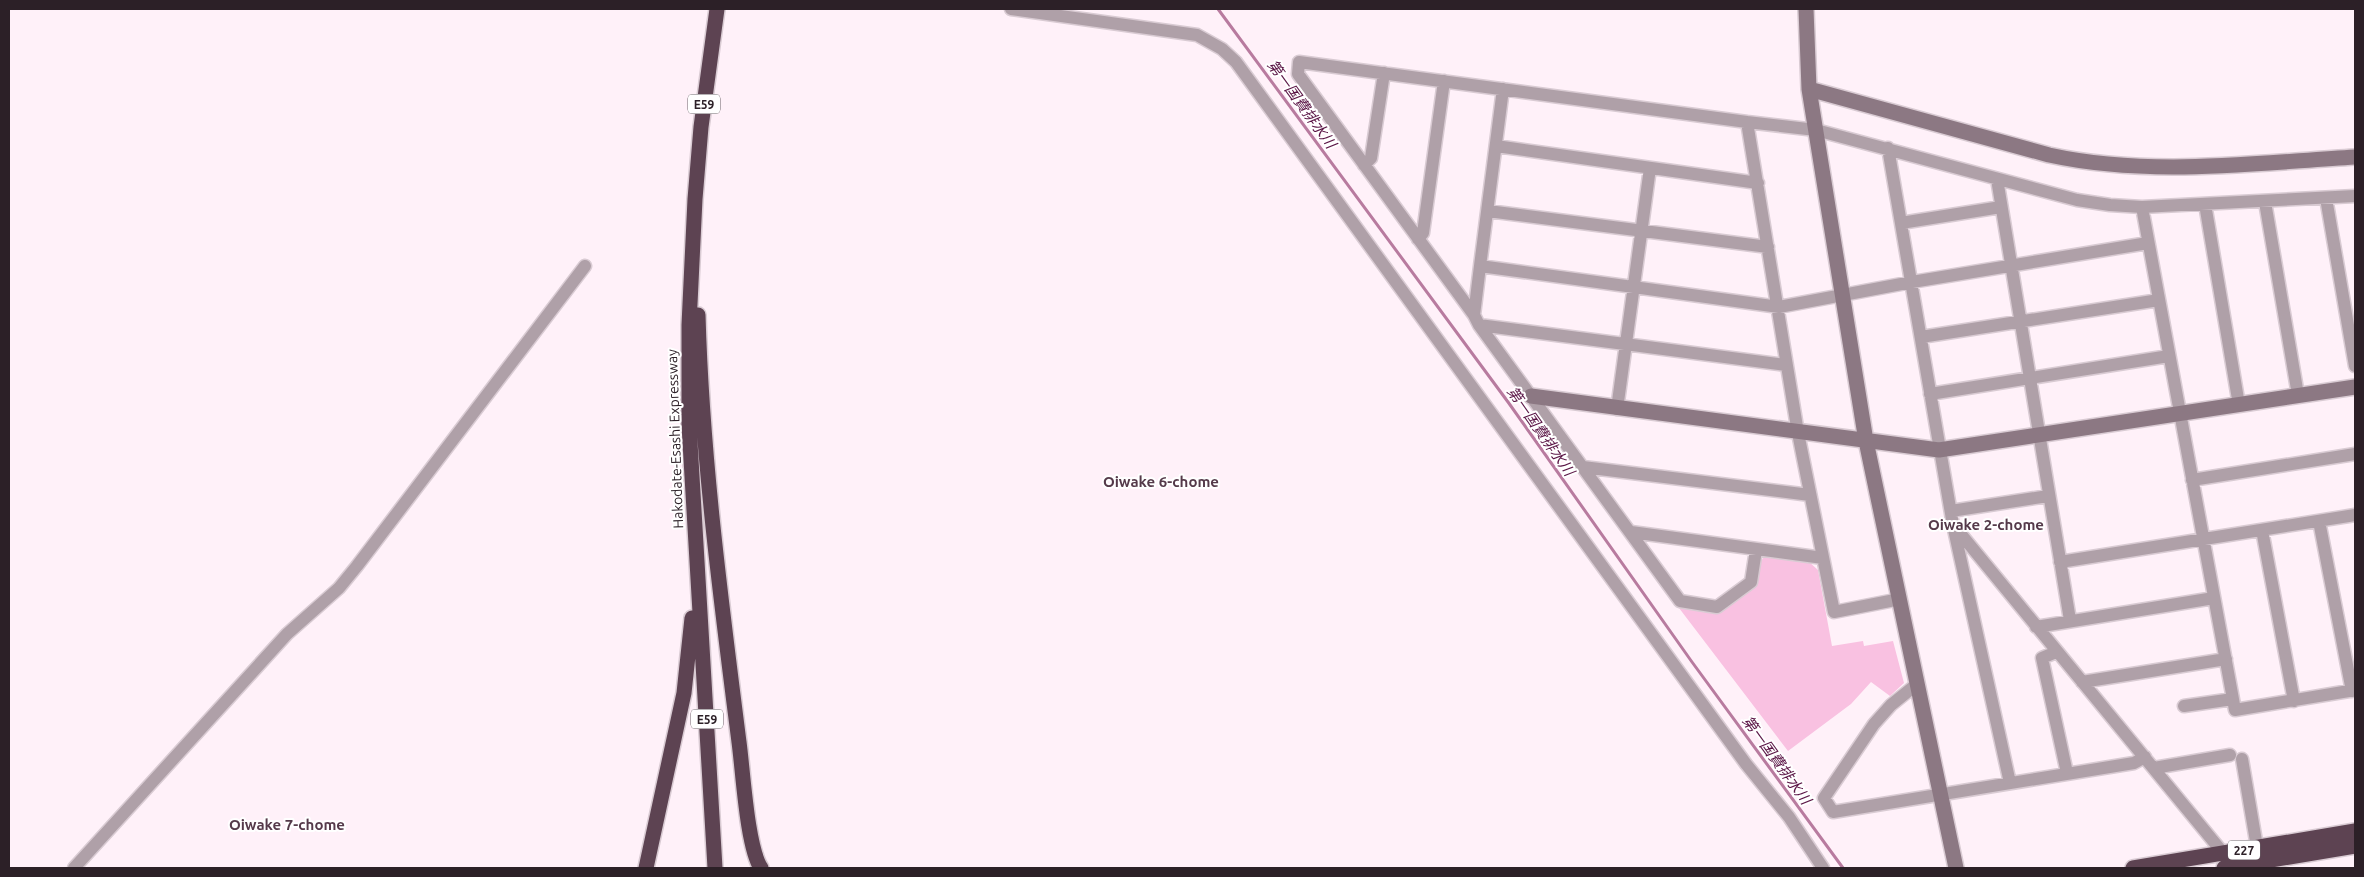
<svg xmlns="http://www.w3.org/2000/svg" width="2364" height="877" font-family="Ubuntu,'Noto Sans JP',sans-serif">
<rect width="100%" height="100%" fill="#fff1f9"/>
<!-- green -->
<path fill="#f9c1e1" d="M1765,556L1808,561L1818,570L1832,646L1863,641L1864,646L1893,641L1904,683L1890,696L1871,682L1851,704L1788,751L1679,608L1719,613L1757,585L1760,562Z"/>
<g fill="none" stroke-linecap="round" stroke-linejoin="round">
<!-- stream -->
<path stroke="#b87b9f" stroke-width="3" d="M1218,9L1508,402L1692,662L1843,868"/>
<defs>
<path id="street" d="M1011,9L1197,35L1222,49L1236,62L1746,764L1789,817L1823,868
M1496,146L1758,183
M1888,148L1953,525L2010,783
M1364,165L1371,158L1384,73
M1997,179L2070,620
M2326,198L2355,366
M2265,202L2298,395
M2205,204L2239,405
M2142,207L2355,196
M1488,211L1768,247
M1901,223L2001,207
M1418,239L1423,233L1444,81
M1480,266L1503,89
M1474,315L1298,74L1299,62L1747,122
M1479,325L1786,365
M1921,337L2159,300
M1930,394L2169,356
M1617,409L1650,168
M1583,467L1810,495
M2192,480L2355,454
M1951,511L2048,496
M2319,521L2352,691
M1955,527L2228,859
M2262,530L2294,701
M1631,532L1823,558
M1756,550L1751,582L1717,607L1680,601L1479,325L1474,315L1480,266L1779,307L1912,282L2148,243
M2060,562L2355,515
M1900,599L1834,612L1798,433L1747,122L1816,130L2077,200L2110,205L2142,207L2235,710L2355,690
M2036,627L2214,598
M2056,652L2042,658L2067,773
M2082,682L2226,659
M1917,684L1891,705L1874,724L1824,798L1833,812L2134,763L2145,757
M2184,706L2233,699
M2242,759L2257,847
M2154,768L2230,755
M74,868L287,634L339,588L357,566L585,266"/>
<path id="secondary" d="M1806,9L1809,89L1866,441L1956,868
M1809,89L2049,155C2150,177 2253,163 2355,157
M1531,396L1939,450L2355,387"/>
<path id="highway" d="M698,315C702,458 721,600 739,742C743,771 747,847 761,868
M646,868L684,693L692,618
M715,868L689,425V325L695,199L701,127L717,9
M2133,868L2355,831
M2224,868L2355,846"/>
</defs>
<!-- street casing -->
<use href="#street" stroke="#d9cbd3" stroke-width="15"/>
<!-- secondary casing -->
<use href="#secondary" stroke="#d9cbd3" stroke-width="18"/>
<!-- highway casing -->
<use href="#highway" stroke="#d9cbd3" stroke-width="18"/>
<!-- street -->
<use href="#street" stroke="#afa0a8" stroke-width="12"/>
<!-- secondary -->
<use href="#secondary" stroke="#8c7883" stroke-width="15"/>
<!-- highway -->
<use href="#highway" stroke="#5d4352" stroke-width="15"/>
</g>
<g text-anchor="middle" dominant-baseline="central" stroke-width="4" stroke-linejoin="round" paint-order="stroke">
<!-- shield labels -->
<g fill="#fff" stroke="#6b6368" stroke-width="1">
<rect x="688" y="94.5" width="32" height="19" rx="4"/>
<rect x="691" y="709.5" width="32" height="19" rx="4"/>
<rect x="2228" y="840.5" width="32" height="19" rx="4"/>
</g>
<g font-size="12" font-weight="bold" fill="#2c2027">
<text x="704" y="104">E59</text>
<text x="707" y="719">E59</text>
<text x="2244" y="850">227</text>
</g>
<!-- street labels -->
<g font-size="14" fill="#2c2027" stroke="#fff">
<text transform="translate(675 439) rotate(-92)">Hakodate-Esashi Expressway</text>
</g>
<!-- water labels -->
<g font-size="15" font-style="italic" fill="#591344" stroke="#fff">
<text transform="translate(1302 104) rotate(54)">第一国費排水川</text>
<text transform="translate(1541 431) rotate(55)">第一国費排水川</text>
<text transform="translate(1777 760) rotate(54)">第一国費排水川</text>
</g>
<!-- neighbourhood labels -->
<g font-size="15" font-weight="bold" fill="#553a4a" stroke="#fff">
<text x="1161" y="481">Oiwake 6-chome</text>
<text x="1986" y="524">Oiwake 2-chome</text>
<text x="287" y="824">Oiwake 7-chome</text>
</g>
</g>
<!-- border -->
<rect width="2364" height="877" fill="none" stroke="#2c2027" stroke-width="20"/>
</svg>
